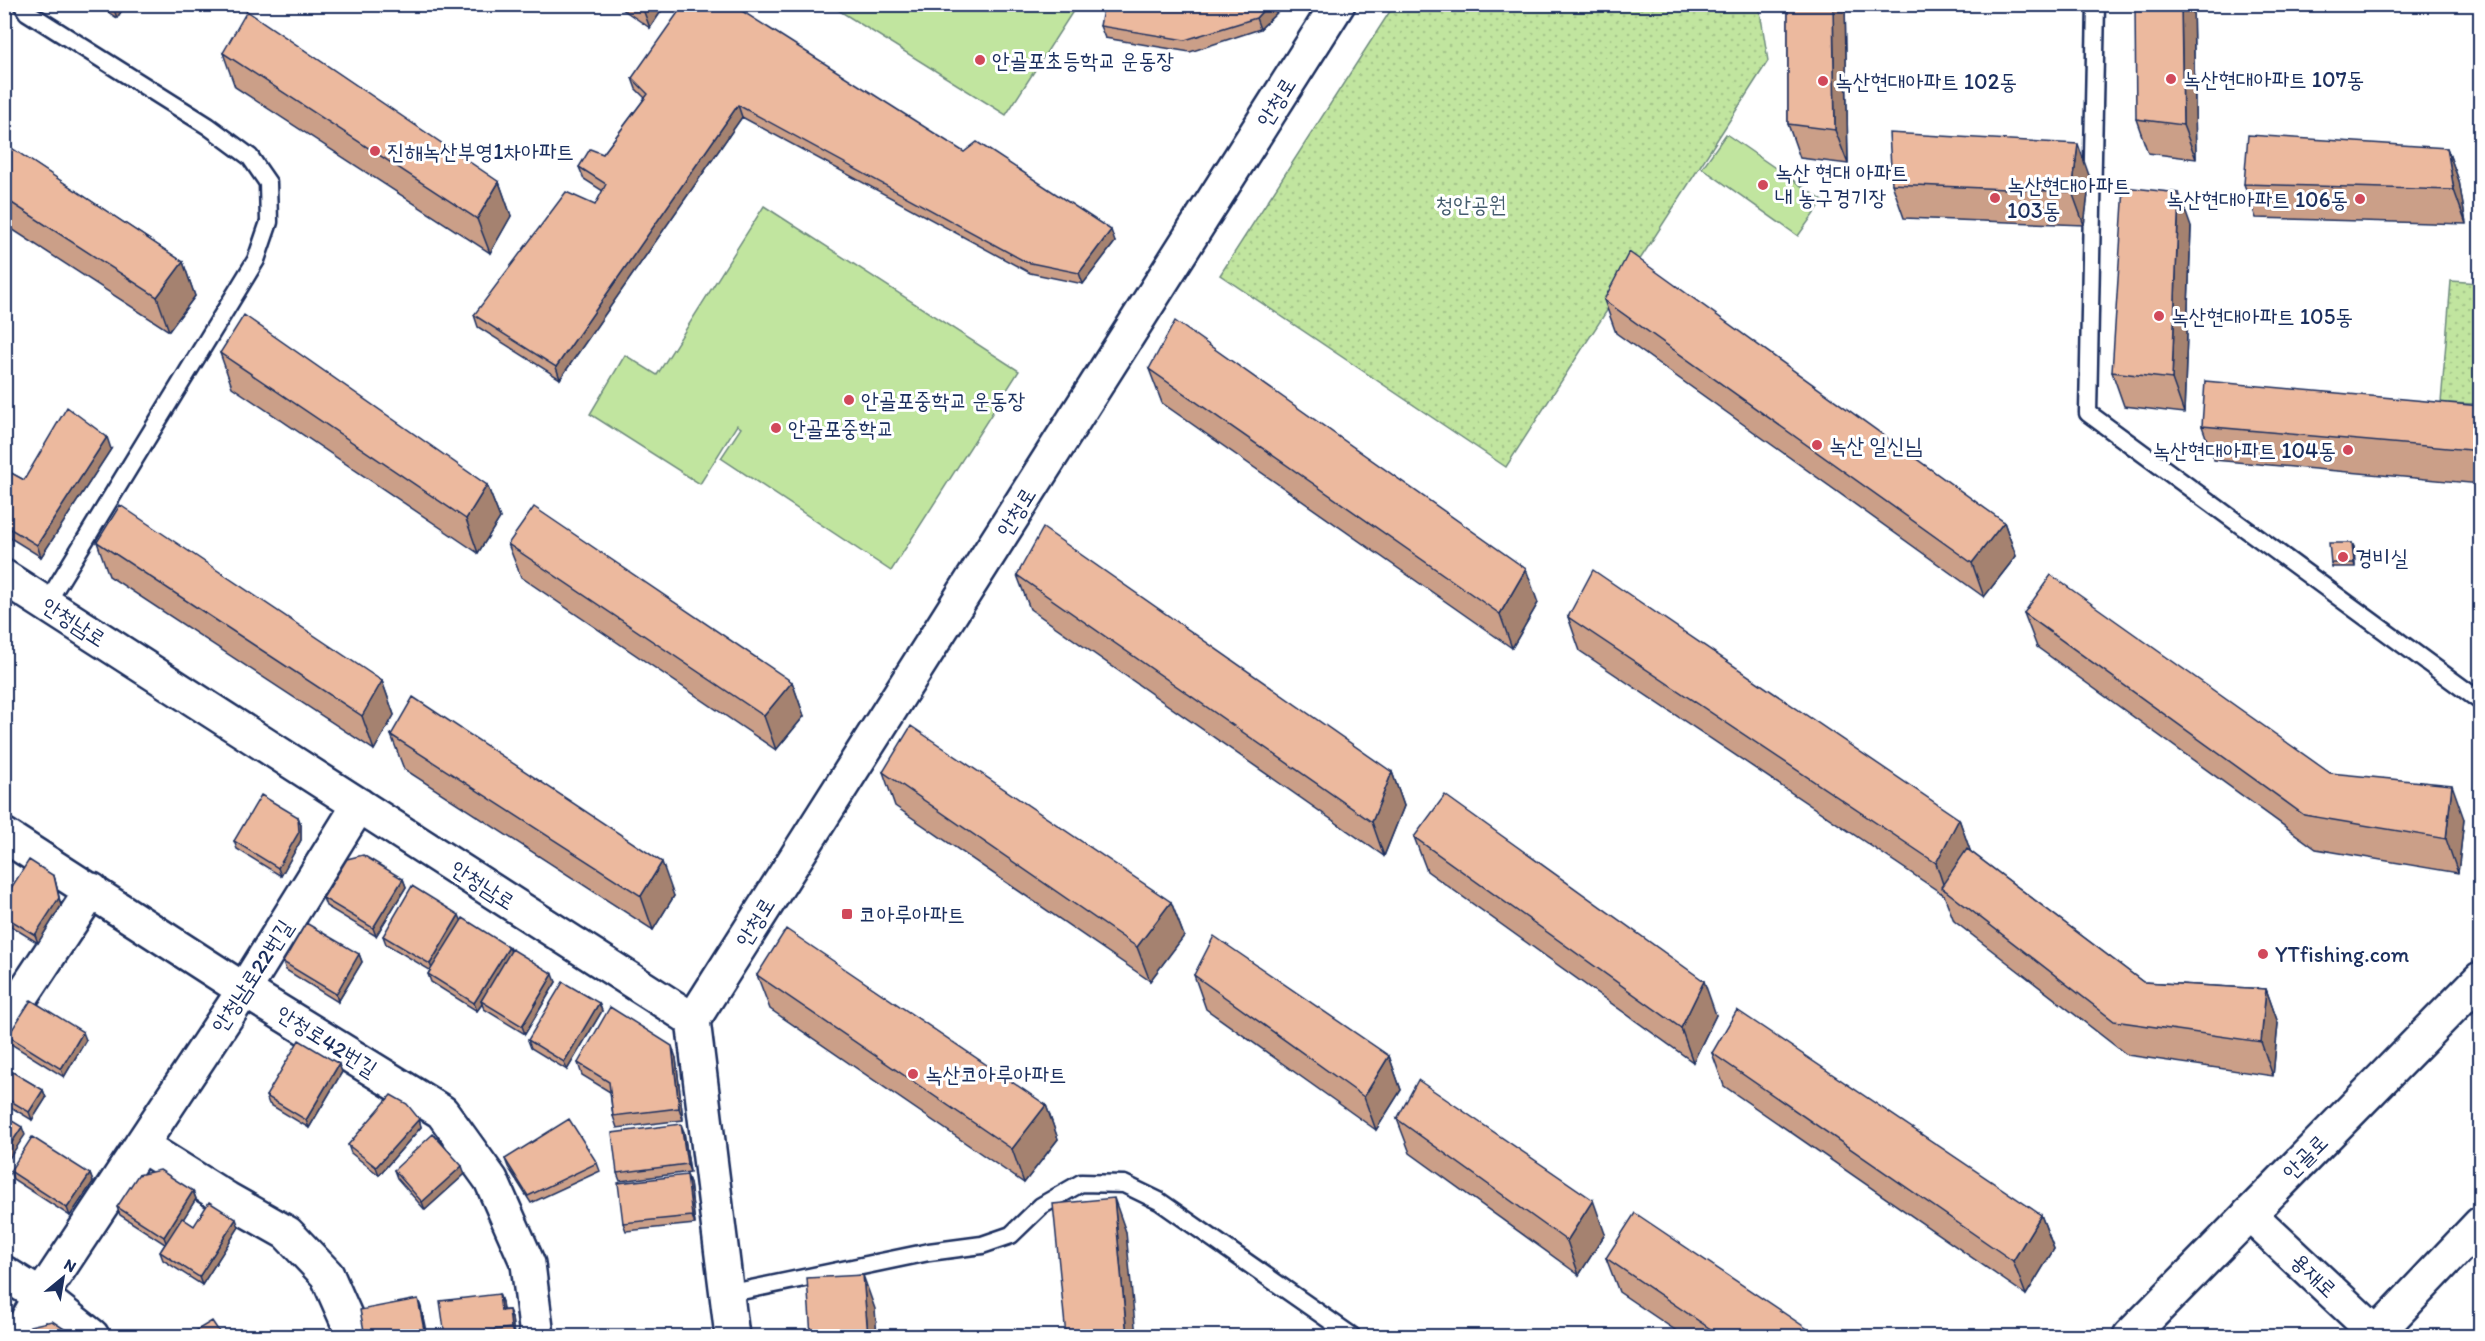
<svg xmlns="http://www.w3.org/2000/svg" width="2485" height="1341" font-family="Itim,'Poor Story',sans-serif">
<defs>
<pattern id="park-dots" width="8" height="8" patternUnits="userSpaceOnUse" patternTransform="scale(1.5)"><rect width="8" height="8" fill="#c1e59f"/><path d="M2 2h.1M6 6h.1" fill="none" stroke="#a5c58b" stroke-width="1.8" stroke-linecap="round"/></pattern>
</defs>
<rect width="100%" height="100%" fill="#fff"/>
<filter id="ink" filterUnits="userSpaceOnUse"><feTurbulence type="fractalNoise" baseFrequency=".0167" numOctaves="2"/><feDisplacementMap in="SourceGraphic" scale="12" xChannelSelector="R" yChannelSelector="G"/><feConvolveMatrix kernelMatrix="1 2 1 2 8 2 1 2 1" color-interpolation-filters="sRGB"/></filter>
<g filter="url(#ink)">
<!-- grass -->
<path fill="#c1e59f" stroke="#6e8a7e" stroke-width="1.5" d="M830,5H1077L1006,115Z
M1726,134L1823,201L1798,236L1702,168Z
M764,206L1019,371L891,571L721,458L741,428L737,425L700,484L590,414L625,355L657,375Z"/>
<!-- park -->
<path fill="url(#park-dots)" stroke="#6e8a7e" stroke-width="1.5" d="M1394,5H1759L1768,61L1506,467L1220,275Z
M2451,281L2480,283V404L2441,403Z"/>
<g fill="none" stroke-linecap="round" stroke-linejoin="round">
<defs>
<path id="service" d="M22,4L27,12L208,126L250,157L268,183L269,222L256,260L46,604
M2096,4L2088,413L2480,701
M727,1294L929,1252L982,1245L1011,1235L1041,1206L1081,1183L1124,1184L1159,1201L1352,1336"/>
<path id="minor" d="M4,577L693,1020L732,1336
M4,835L244,990L442,1112L491,1180L528,1264L537,1336
M693,1020L1338,4
M4,1023L92,890
M141,1145L227,1199L287,1233L327,1275L354,1336
M2249,1214L2379,1336
M4,1273L41,1296L92,1336
M2376,1334L2480,1224
M18,1336L41,1296L244,990L359,805"/>
<path id="secondary" d="M2130,1336L2480,979"/>
</defs>
<!-- service casing -->
<use href="#service" stroke="#1b2f5e" stroke-width="21"/>
<!-- minor casing -->
<use href="#minor" stroke="#1b2f5e" stroke-width="38"/>
<!-- secondary casing -->
<use href="#secondary" stroke="#1b2f5e" stroke-width="38"/>
<!-- service -->
<use href="#service" stroke="#fff" stroke-width="16"/>
<!-- minor -->
<use href="#minor" stroke="#fff" stroke-width="33"/>
<!-- secondary -->
<use href="#secondary" stroke="#fff" stroke-width="33"/>
</g>
<!-- wall -->
<path fill="#cb9f88" stroke="#1b2f5e" stroke-width="1.5" d="M96,4H126L117,18Z
M223,4H238L234,11Z
M615,4H666L650,28Z
M1286,4L1260,29L1190,52L1105,38L1100,26Z
M1788,4H1845L1848,164L1800,158L1788,124Z
M2193,4L2196,159L2148,153L2136,119Z
M223,53L499,182L511,216L490,253L235,87Z
M632,78L964,152L1115,242L1083,284L1030,273L742,117L560,379L478,327L474,315L595,205L603,191L584,179L579,167L603,154L645,98L636,89Z
M4,143L183,262L195,296L169,331L4,224Z
M2447,148L2459,181L2466,224L2256,218L2244,184Z
M2090,178L2084,225L1904,218L1892,184Z
M2191,227L2184,413L2124,406L2112,372Z
M1604,300L2004,522L2016,556L1984,597L1616,333Z
M220,353L487,485L500,518L478,553L232,387Z
M1149,369L1538,603L1512,648L1162,403Z
M2481,406V484L2214,460L2202,426Z
M111,449L41,557L4,534V469L24,480Z
M97,542L382,681L394,715L374,750L109,576Z
M2352,543L2354,547L2355,567H2332L2331,563Z
M508,544L792,682L804,716L776,750L521,577Z
M1017,575L1392,772L1404,806L1384,856L1030,609Z
M2024,613L2330,773L2464,819L2458,873L2316,849L2037,647Z
M1568,617L1959,819L1970,851L2143,982L2266,989L2278,1023L2273,1076L2127,1055L1954,921L1944,895L1580,651Z
M391,735L674,896L653,930L404,769Z
M883,772L1171,902L1184,936L1150,981L895,806Z
M298,817L301,825V840L281,876L237,849L234,841Z
M1414,837L1716,1015L1693,1062L1427,871Z
M54,876L56,884L61,906L38,943L4,922V899Z
M403,879L406,887L376,936L326,906L323,898Z
M461,921L509,947L511,951L556,982L525,1034L484,1009L482,1004L477,1011L431,982L428,974L430,970L386,944L383,936Z
M359,954L362,962L338,1002L286,970L283,962Z
M757,975L1046,1105L1058,1139L1024,1183L770,1009Z
M1194,975L1389,1056L1401,1090L1376,1130L1206,1009Z
M599,1003L602,1011L567,1070L531,1048L528,1040Z
M8,1036L86,1040L64,1077L11,1044Z
M1712,1053L2041,1215L2054,1249L2026,1295L1724,1086Z
M676,1058L683,1120L617,1128L613,1116L610,1092L582,1075L578,1063Z
M4,1067L43,1090L46,1098L32,1120L4,1103Z
M342,1072L309,1128L269,1104L266,1096Z
M419,1119L421,1127L379,1175L351,1153L348,1145Z
M1397,1119L1605,1234L1579,1275L1410,1153Z
M684,1132L690,1172L620,1181L617,1173Z
M505,1159L597,1163L600,1171L531,1203L508,1167Z
M394,1170L465,1174L425,1210L397,1178Z
M10,1171L90,1174L93,1182L70,1216L13,1179Z
M687,1175L690,1183L695,1224L626,1231L623,1223Z
M193,1191L196,1199L183,1219L194,1226L239,1227L202,1285L163,1260L160,1252L165,1244L120,1215L117,1207Z
M1606,1258L1818,1336H1684L1619,1292Z
M499,1294L502,1302L503,1310H509L512,1318L514,1336H445Z"/>
<!-- shaded-wall -->
<path fill="#a5826f" stroke="#1b2f5e" stroke-width="1.5" d="M112,4H126L117,18Z
M231,4H238L234,11Z
M641,4H666L650,28Z
M1269,4H1286L1260,29L1256,18Z
M1833,4H1845L1848,164L1835,130Z
M2181,4H2193L2196,159L2183,125Z
M738,105L742,117L560,379L556,367Z
M2078,144L2090,178L2084,225L2072,192Z
M2447,148L2459,181L2466,224L2454,190Z
M499,182L511,216L490,253L477,219Z
M2179,193L2191,227L2184,413L2172,379Z
M1111,230L1115,242L1083,284L1079,273Z
M183,262L195,296L169,331L157,297Z
M107,437L111,449L41,557L37,545Z
M487,485L500,518L478,553L466,519Z
M2004,522L2016,556L1984,597L1972,563Z
M2352,543L2354,547L2355,567L2354,563Z
M1526,569L1538,603L1512,648L1500,614Z
M382,681L394,715L374,750L362,716Z
M792,682L804,716L776,750L764,716Z
M1392,772L1404,806L1384,856L1372,822Z
M2452,785L2464,819L2458,873L2446,839Z
M298,817L301,825V840L281,876L278,868Z
M1959,819L1971,853L1945,890L1936,863Z
M662,862L674,896L653,930L641,896Z
M54,876L56,884L61,906L38,943L35,935Z
M403,879L406,887L376,936L373,928Z
M1171,902L1184,936L1150,981L1137,947Z
M459,915L462,922L433,971L430,964Z
M509,947L512,955L481,1001L482,1004L477,1011L474,1003Z
M359,954L362,962L338,1002L336,994Z
M553,974L556,982L525,1034L522,1026Z
M1704,981L1716,1015L1693,1062L1681,1028Z
M2266,989L2278,1023L2273,1076L2261,1042Z
M599,1003L602,1011L567,1070L564,1062Z
M83,1032L86,1040L64,1077L61,1069Z
M672,1046L676,1058L683,1120L679,1108Z
M1389,1056L1401,1090L1376,1130L1364,1097Z
M339,1064L342,1072L309,1128L306,1120Z
M43,1090L46,1098L32,1120L29,1112Z
M1046,1105L1058,1139L1024,1183L1012,1149Z
M419,1119L421,1127L379,1175L376,1167Z
M681,1124L684,1132L690,1172L687,1164Z
M22,1127L25,1135L4,1166V1154Z
M462,1166L465,1174L425,1210L422,1202Z
M90,1174L93,1182L70,1216L67,1208Z
M687,1175L690,1183L695,1224L692,1216Z
M193,1191L196,1199L167,1245L164,1237Z
M1114,1198L1126,1232L1136,1336H1127Z
M1593,1200L1605,1234L1579,1275L1567,1241Z
M2041,1215L2054,1249L2026,1295L2013,1261Z
M236,1219L239,1227L202,1285L199,1277Z
M863,1275L875,1309L877,1336H868Z
M499,1294L502,1302L504,1319L501,1311Z
M418,1299L421,1307L427,1336L425,1335Z
M509,1310L512,1318L514,1336L511,1328Z"/>
<!-- building -->
<path fill="#ecb99e" stroke="#1b2f5e" stroke-width="1.5" d="M684,4H731L964,152L977,142L1111,230L1079,273L1026,262L738,105L556,367L474,315L566,192L595,205L606,184L579,167L590,149L603,154L648,94L632,78Z
M1104,4H1269L1256,18L1185,40L1100,26Z
M1788,4H1833L1835,130L1788,124Z
M2135,4H2181L2183,125L2136,119Z
M247,11L499,182L477,219L223,53Z
M1889,133L2078,144L2072,192L1892,184Z
M2248,135L2447,148L2454,190L2244,184Z
M4,143L183,262L157,297L4,198Z
M2124,187L2179,193L2172,379L2112,372Z
M1629,252L2004,522L1972,563L1604,300Z
M244,315L487,485L466,519L220,353Z
M1175,321L1526,569L1500,614L1149,369Z
M2205,381L2481,406V451L2202,426Z
M67,407L107,437L37,545L4,525V469L24,480Z
M120,505L382,681L362,716L97,542Z
M534,507L792,682L764,716L508,544Z
M1043,528L1392,772L1372,822L1017,575Z
M2329,543H2352L2354,563H2331Z
M1593,570L1959,819L1936,863L1568,617Z
M2051,575L2330,773L2452,785L2446,839L2304,815L2024,613Z
M413,697L662,862L641,896L391,735Z
M911,726L1171,902L1137,947L883,772Z
M261,795L298,817L299,832L278,868L234,841Z
M1445,795L1704,981L1681,1028L1414,837Z
M1967,849L2143,982L2266,989L2261,1042L2114,1021L1941,887Z
M363,855L403,879L373,928L323,898L347,859Z
M29,860L54,876L59,898L35,935L4,916V899Z
M412,886L459,915L430,964L383,936Z
M463,918L509,947L474,1003L428,974Z
M306,923L359,954L336,994L283,962Z
M786,929L1046,1105L1012,1149L757,975Z
M1214,936L1389,1056L1364,1097L1194,975Z
M512,949L553,974L522,1026L481,1001Z
M563,982L599,1003L564,1062L528,1040Z
M31,1000L83,1032L61,1069L8,1036Z
M610,1007L672,1046L679,1108L613,1116L609,1082L578,1063Z
M1737,1010L2041,1215L2013,1261L1712,1053Z
M299,1040L339,1064L306,1120L266,1096Z
M4,1067L43,1090L29,1112L4,1097Z
M1418,1080L1593,1200L1567,1241L1397,1119Z
M391,1095L407,1104L419,1119L376,1167L348,1145Z
M4,1116L22,1127L4,1154Z
M569,1119L597,1163L528,1196L505,1159Z
M681,1124L687,1164L617,1173L612,1133Z
M433,1134L462,1166L422,1202L394,1170Z
M32,1137L90,1174L67,1208L10,1171Z
M160,1170L193,1191L164,1237L117,1207L138,1175Z
M687,1175L692,1216L623,1223L618,1183Z
M1114,1198L1127,1336H1066L1053,1204Z
M209,1202L236,1219L199,1277L160,1252L182,1218L194,1226Z
M1635,1213L1818,1336H1721L1606,1258Z
M863,1275L868,1336H811L807,1278Z
M499,1294L501,1311L509,1310L511,1328L445,1336L440,1301Z
M418,1299L425,1335L418,1336H365L360,1310Z
M52,1321L75,1336H24L30,1326Z
M212,1321L222,1336H187Z"/>
</g>
<!-- markers -->
<g fill="#d1495b" stroke="#fff" stroke-width="2">
<circle cx="980" cy="60" r="6"/>
<circle cx="2171" cy="79" r="6"/>
<circle cx="1823" cy="81" r="6"/>
<circle cx="375" cy="151" r="6"/>
<circle cx="1763" cy="185" r="6"/>
<circle cx="1995" cy="198" r="6"/>
<circle cx="2360" cy="199" r="6"/>
<circle cx="2159" cy="316" r="6"/>
<circle cx="849" cy="400" r="6"/>
<circle cx="776" cy="428" r="6"/>
<circle cx="1817" cy="445" r="6"/>
<circle cx="2348" cy="450" r="6"/>
<circle cx="2343" cy="557" r="6"/>
<rect x="841" y="908" width="12" height="12" rx="3"/>
<circle cx="2263" cy="954" r="6"/>
<circle cx="913" cy="1074" r="6"/>
</g>
<g text-anchor="middle" dominant-baseline="central" stroke-width="6" stroke-linejoin="round" paint-order="stroke">
<!-- poi labels -->
<g font-size="22" fill="#1b2f5e" stroke="#fff" text-anchor="start">
<text x="992" y="60">안골포초등학교 운동장</text>
<text x="2183" y="79">녹산현대아파트 107동</text>
<text x="1835" y="81">녹산현대아파트 102동</text>
<text x="387" y="151">진해녹산부영1차아파트</text>
<text x="1775" y="172">녹산 현대 아파트<tspan x="1775" dy="25">내 농구경기장</tspan></text>
<text x="2007" y="185">녹산현대아파트<tspan x="2007" dy="25">103동</tspan></text>
<text x="2348" y="199" text-anchor="end">녹산현대아파트 106동</text>
<text x="2171" y="316">녹산현대아파트 105동</text>
<text x="861" y="400">안골포중학교 운동장</text>
<text x="788" y="428">안골포중학교</text>
<text x="1829" y="445">녹산 일신님</text>
<text x="2336" y="450" text-anchor="end">녹산현대아파트 104동</text>
<text x="2355" y="557">경비실</text>
<text x="859" y="914">코아루아파트</text>
<text x="2275" y="954">YTfishing.com</text>
<text x="925" y="1074">녹산코아루아파트</text>
</g>
<!-- street labels -->
<g font-size="22" fill="#1b2f5e" stroke="#fff">
<text transform="translate(1276 102) rotate(-58)">안청로</text>
<text transform="translate(1016 512) rotate(-58)">안청로</text>
<text transform="translate(74 622) rotate(33)">안청남로</text>
<text transform="translate(483 885) rotate(33)">안청남로</text>
<text transform="translate(755 922) rotate(-58)">안청로</text>
<text transform="translate(252 976) rotate(-57)">안청남로22번길</text>
<text transform="translate(327 1041) rotate(32)">안청로42번길</text>
<text transform="translate(2305 1157) rotate(-45)">안골로</text>
<text transform="translate(2314 1275) rotate(44)">용재로</text>
</g>
<!-- park labels -->
<g font-size="22" fill="#445c6e" stroke="#fff">
<text x="1471" y="204">청안공원</text>
</g>
</g>
<!-- margin -->
<rect width="2485" height="1341" fill="none" stroke="#fff" stroke-width="24"/>
<rect x="12" y="12" width="2461" height="1317" fill="none" stroke="#1b2f5e" stroke-width="2" filter="url(#ink)"/>
<!-- north arrow -->
<g transform="translate(63 1278) rotate(30)" stroke="#ffffff" stroke-width="4.5" paint-order="stroke">
<path d="M0-4.5L10 22L0 15L-10 22Z" fill="#1b2f5e"/>
<text y="-9" font-size="16" font-weight="bold" text-anchor="middle" fill="#1b2f5e">N</text>
</g>
</svg>
